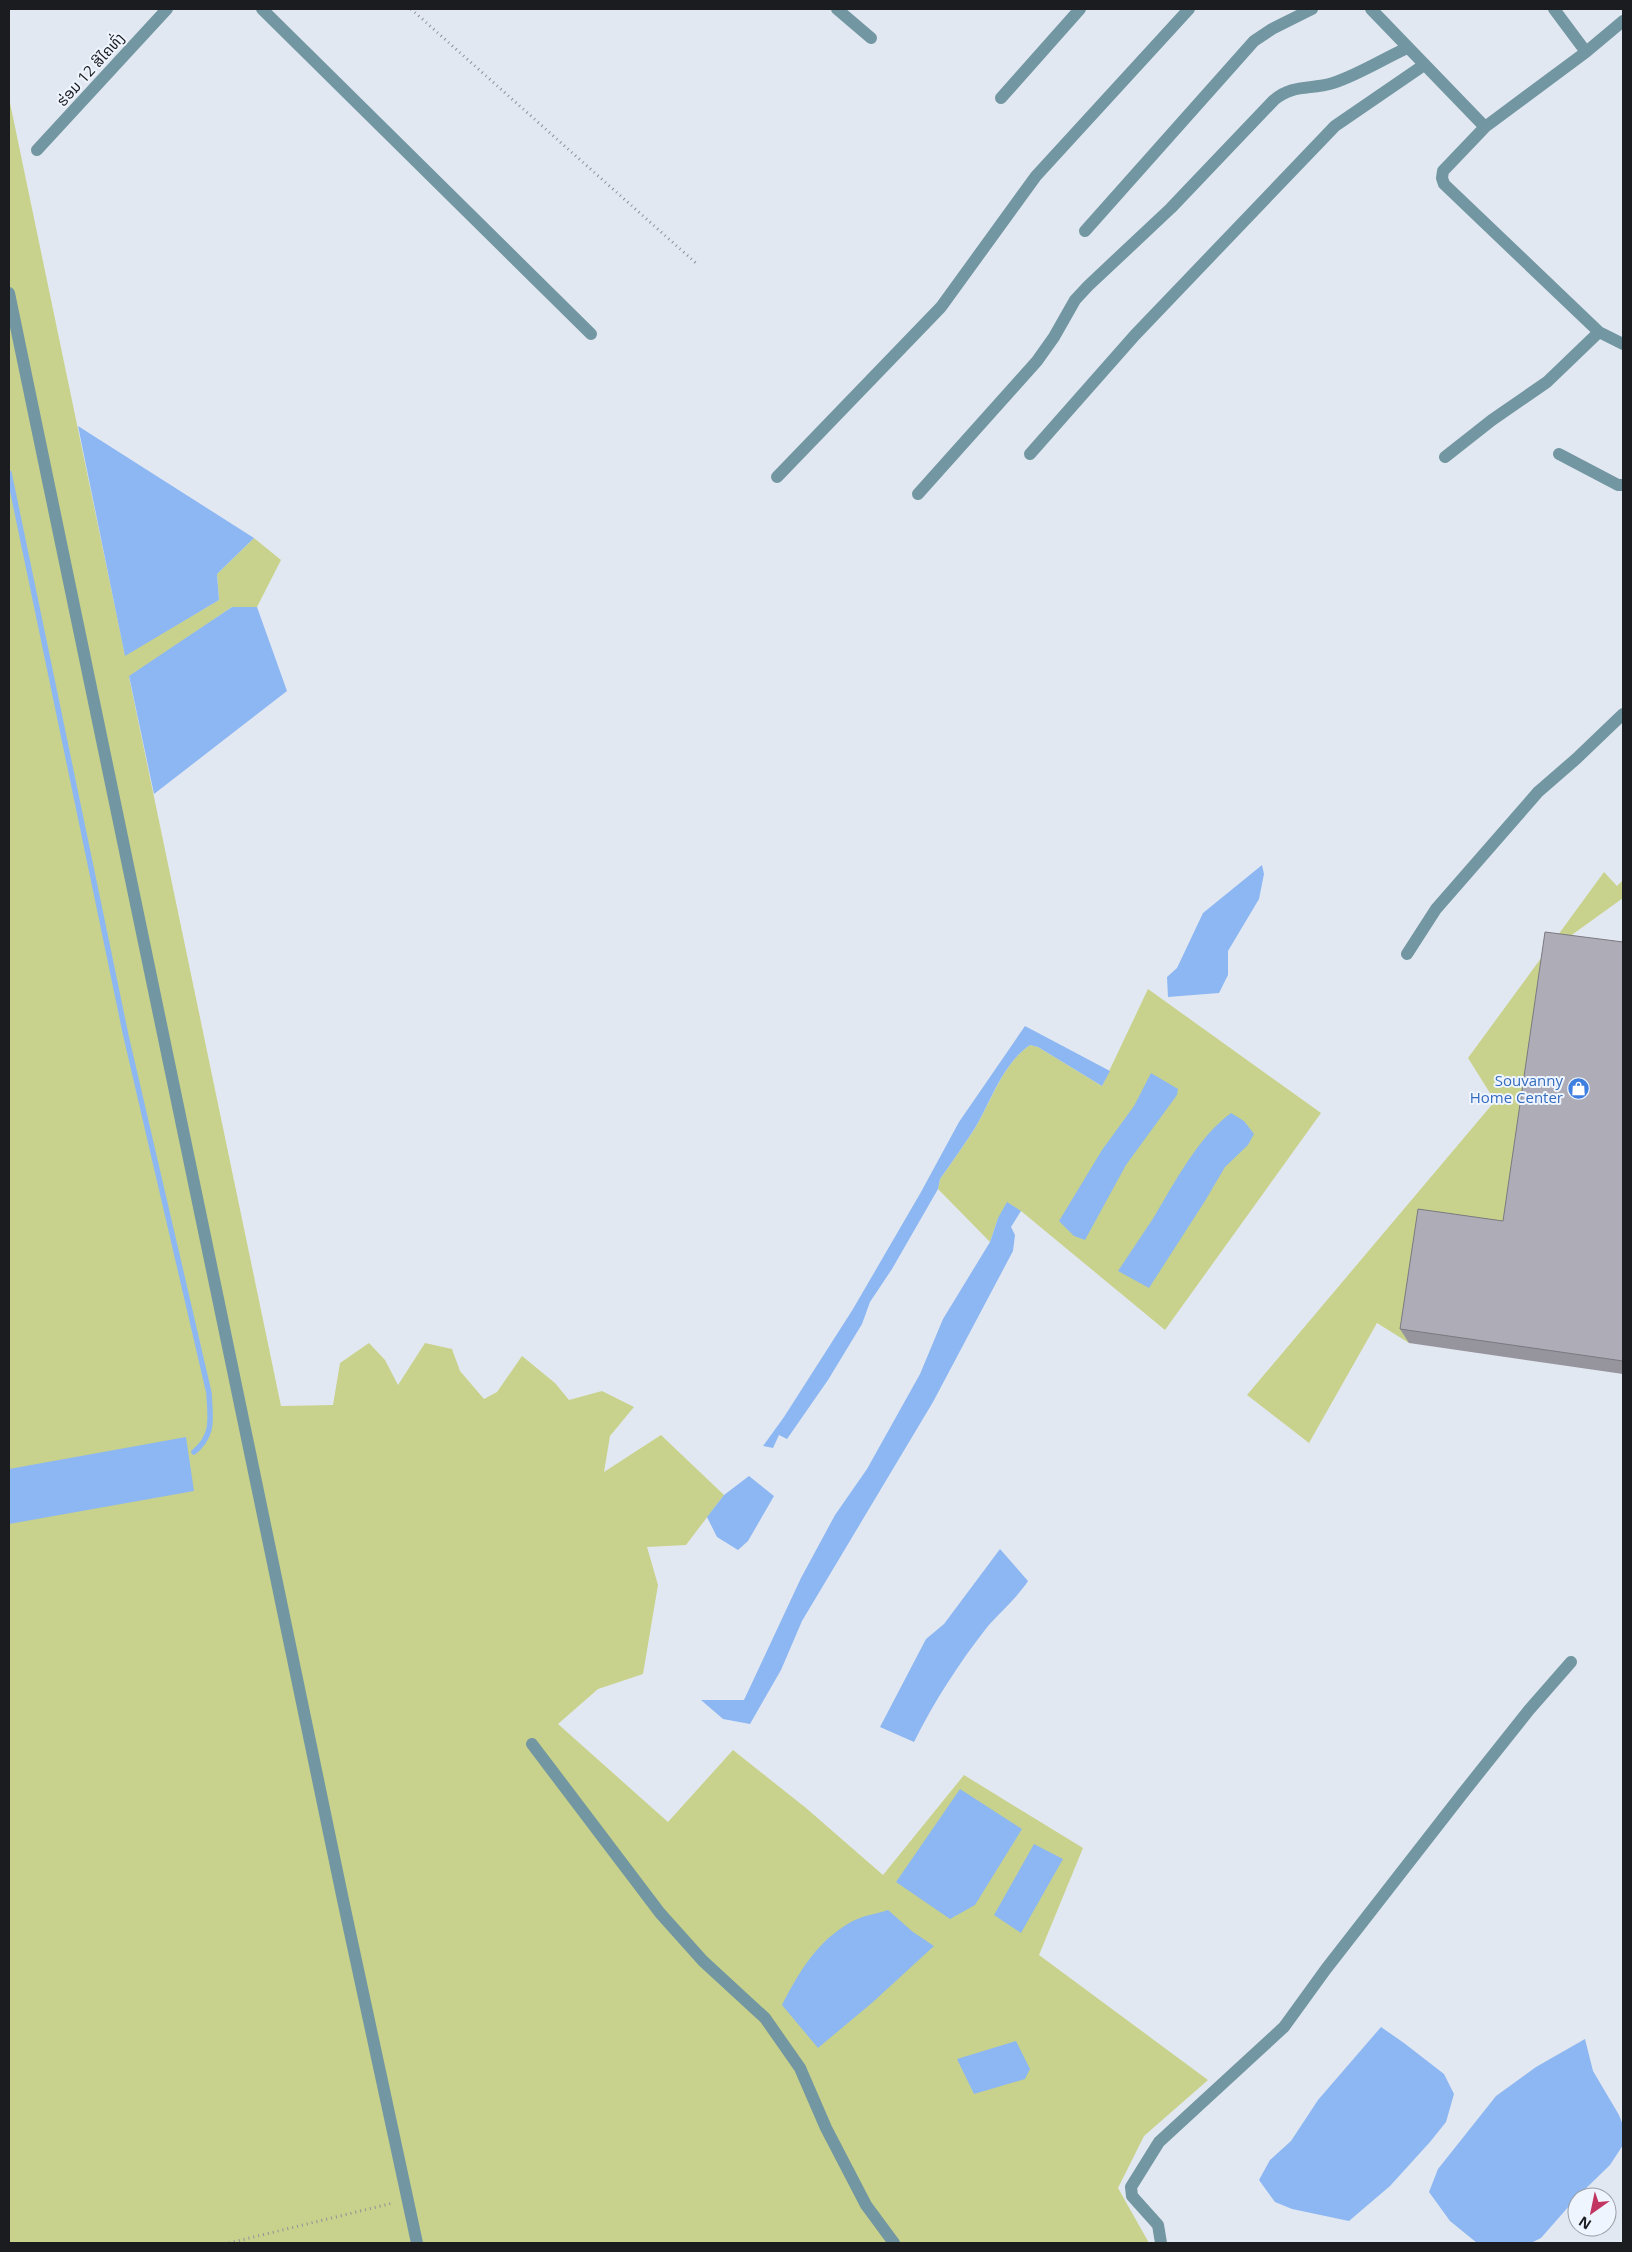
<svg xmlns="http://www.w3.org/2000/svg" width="1632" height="2252" font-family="'Open Sans','Noto Sans Lao',sans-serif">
<rect width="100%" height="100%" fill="#e2e8f1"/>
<!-- green -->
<path fill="#c9d28c" d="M9,98L125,655L219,600L217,574L254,538L281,560L257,607H232L129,677L281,1406L333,1405L340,1363L369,1343L385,1360L398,1385L425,1343L452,1349L460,1371L484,1399L497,1392L522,1356L555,1383L569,1400L602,1391L634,1407L610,1436L604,1472L661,1435L724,1495L686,1545L647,1547L658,1585L643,1674L598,1689L558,1724L668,1822L733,1750L806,1808L883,1875L964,1775L1083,1848L1039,1955L1208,2080L1144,2136L1118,2188L1149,2243H9Z
M1604,872L1617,886L1623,880V898L1555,947L1513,1235L1409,1343L1377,1323L1309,1443L1247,1395L1495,1101L1468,1058Z
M1148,989L1321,1113L1165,1330L1021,1211L998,1218L990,1242L938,1189L940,1179C952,1162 964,1145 975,1128C992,1100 1003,1063 1030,1045L1038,1047L1102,1086Z"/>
<!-- water -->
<path fill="#8db7f2" d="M78,426L254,538L217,574L219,600L125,656Z
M232,607H257L287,691L154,794L129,676Z
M1262,865L1264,874L1259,899L1228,951V975L1219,993L1168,997L1167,977L1177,968L1203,913Z
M1025,1026L1110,1071L1102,1086L1038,1047L1030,1045C1003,1063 991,1101 975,1128C964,1145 952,1162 940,1179L938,1189L892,1269L870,1302L862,1324L828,1380L787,1439L779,1435L773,1448L763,1446L784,1417L853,1309L921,1192L959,1122Z
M1151,1073L1178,1089L1177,1095L1126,1165L1085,1240L1074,1236L1059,1221L1102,1150L1134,1106Z
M1231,1113L1244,1121L1254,1134L1248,1145L1225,1167L1205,1201L1149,1288L1118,1271C1130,1253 1142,1235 1154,1217C1175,1182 1198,1137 1231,1113Z
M1007,1202L1021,1211L1011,1227L1015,1235L1013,1251L933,1402L802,1621L781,1670L750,1724L723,1719L701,1700H744L801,1578L835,1515L867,1469L920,1374L943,1319L990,1242L998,1218Z
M186,1437L194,1491L9,1524V1469Z
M749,1476L774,1496L748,1541L738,1550L717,1537L707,1517L724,1495Z
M1000,1549L1028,1581C1016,1599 1002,1610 988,1626C959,1663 935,1700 914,1742L880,1727L926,1639L944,1624Z
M960,1789L1022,1829L975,1905L950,1919L896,1882Z
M1034,1844L1063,1859L1021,1933L994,1915Z
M888,1910L913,1932L934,1946L873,2002L818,2048L782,2005C799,1972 817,1941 851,1922C861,1916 876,1914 888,1910Z
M1381,2027L1404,2043L1444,2074L1454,2094L1446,2122L1430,2142L1390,2186L1349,2221L1292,2209L1275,2202L1259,2180L1270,2160L1291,2141L1318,2100Z
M1585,2039L1593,2071L1619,2115L1623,2125V2145L1610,2165L1577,2197L1541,2238L1531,2243H1477L1450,2221L1429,2192L1438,2169L1496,2096L1536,2067Z
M1016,2041L1030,2069L1025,2079L974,2094L957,2059Z"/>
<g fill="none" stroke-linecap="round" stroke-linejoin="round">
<!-- stream -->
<path stroke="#8db7f2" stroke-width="5.5" d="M9,473L126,1036L209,1393C210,1418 215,1434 194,1452"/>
<!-- path -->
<path stroke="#8e9298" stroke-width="3" stroke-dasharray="1 4" stroke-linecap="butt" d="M411,9L697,264
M229,2243L393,2203"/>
<!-- minor -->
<path stroke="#7297a2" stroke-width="12" d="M262,9L591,334
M837,9L871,38
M1371,9L1485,127
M1554,9L1586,52
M1623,21L1586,52L1485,127L1443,171L1442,178L1444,184L1599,332L1623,344
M1001,98L1080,9
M37,150L167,9
M1085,231L1254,41L1272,29L1312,9
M9,293L343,1900L417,2243
M1030,454L1135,335L1335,126L1424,65
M1559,454L1618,485H1623
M1445,457L1492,420L1547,382L1599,332
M777,477L941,307L1036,176L1189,9
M918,494L1037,361L1054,337L1075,300L1088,286L1171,208L1274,100C1293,84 1310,90 1333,83C1358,75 1383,59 1407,48
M1407,954L1436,909L1538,792L1576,759L1623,714
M532,1744L660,1913L703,1961L765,2018L800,2068L826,2128L866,2205L894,2243
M1161,2243L1158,2225L1132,2196L1131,2187L1159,2142L1284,2027L1326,1969L1463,1793L1529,1710L1571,1662"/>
</g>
<!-- wall -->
<path fill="#96959d" d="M1623,942V1374L1409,1343L1400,1329L1503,1221Z"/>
<!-- building -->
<path fill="#aeadb7" stroke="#7a7980" d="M1545,932L1623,942V1361L1400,1329L1418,1209L1503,1221Z"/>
<!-- icons -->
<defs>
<symbol id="shop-disc" viewBox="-11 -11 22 22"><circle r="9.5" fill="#3f7fe0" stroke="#eff5fe"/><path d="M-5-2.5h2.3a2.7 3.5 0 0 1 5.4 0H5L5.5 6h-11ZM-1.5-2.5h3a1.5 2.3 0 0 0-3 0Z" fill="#fff"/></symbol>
</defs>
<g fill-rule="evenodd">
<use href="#shop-disc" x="1566" y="1076" width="25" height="25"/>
</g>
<g text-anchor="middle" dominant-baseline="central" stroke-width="4" stroke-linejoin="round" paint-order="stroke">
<!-- street labels -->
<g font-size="15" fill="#1a1c1f" stroke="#eff5fe">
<text transform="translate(90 69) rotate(-48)">ຮ່ອມ 12 ສີໄຄທົ່ງ</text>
</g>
<!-- shop labels -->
<g font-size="15" fill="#366cbe" stroke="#eff5fe" text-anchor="end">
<text x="1563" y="1080">Souvanny<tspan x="1563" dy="17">Home Center</tspan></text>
</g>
</g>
<!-- border -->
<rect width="1632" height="2252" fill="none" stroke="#1a1c1f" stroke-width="20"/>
<!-- north arrow -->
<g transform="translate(1592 2212) rotate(213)"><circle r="24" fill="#eff5fe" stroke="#9a9ea5"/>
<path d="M0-4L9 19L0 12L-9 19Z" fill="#c23461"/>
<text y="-8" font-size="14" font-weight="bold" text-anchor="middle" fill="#1a1c1f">N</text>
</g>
</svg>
